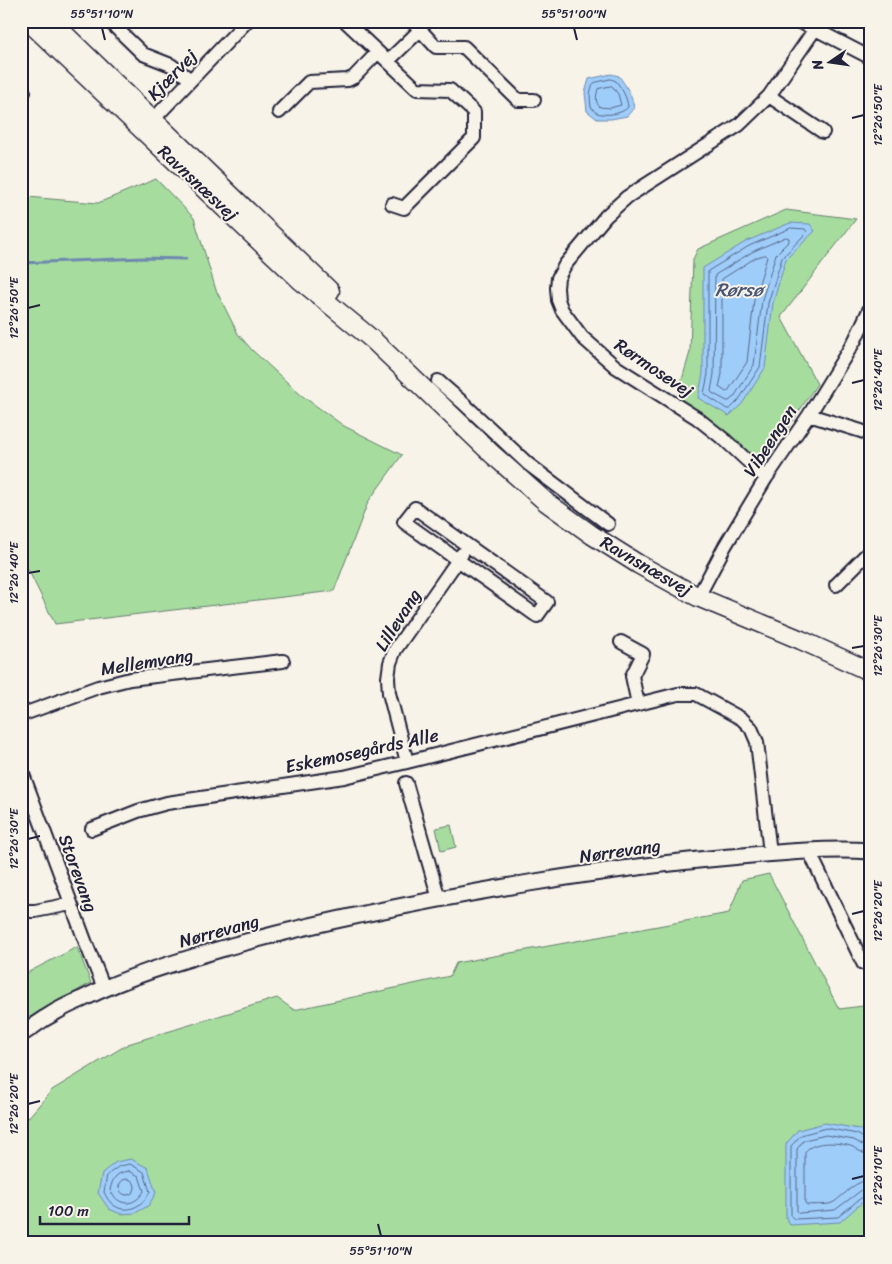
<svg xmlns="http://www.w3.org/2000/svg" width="892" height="1264" font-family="Sriracha,sans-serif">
<rect width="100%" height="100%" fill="#f7f3e8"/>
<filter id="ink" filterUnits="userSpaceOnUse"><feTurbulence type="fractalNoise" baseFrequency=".02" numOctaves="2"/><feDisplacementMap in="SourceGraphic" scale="10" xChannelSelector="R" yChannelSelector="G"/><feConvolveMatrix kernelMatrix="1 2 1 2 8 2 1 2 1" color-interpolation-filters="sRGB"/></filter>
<g filter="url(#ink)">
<!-- green -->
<path fill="#a7dc9f" stroke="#647f6d" d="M156,179L194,218L216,290L238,334L252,350L301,395L344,426L402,455L368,502L334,591L55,624L21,555V192L27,197L98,203Z
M786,210L856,219L781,317L817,384L762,467L712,422L677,397L690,352L693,259L698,249Z
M451,825L456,847L441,851L436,828Z
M769,874L839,1009L871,1005V1243H21V1126L52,1090L128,1044L277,998L294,1010L450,976L456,963L729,913L742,880Z
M77,947L91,983L28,1018L21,1024V976Z"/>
<!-- water -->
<path fill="#9fcdfa" stroke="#6d89ae" d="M611,74L619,76C626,86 632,95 634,108L627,116L611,119H597L587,111L585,93L589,79Z
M790,223L810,224L815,231L786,259L773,303L765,368L742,404L729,416L698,398L703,374V268L747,241Z
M825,1123L859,1129L871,1137V1197L859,1205L840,1222L790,1225L786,1218V1144L798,1130Z
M131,1159L148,1168L156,1193L148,1206L135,1213L121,1214L109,1209L98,1193L102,1173L116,1162Z"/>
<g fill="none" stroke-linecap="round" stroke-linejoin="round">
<!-- shore -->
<path stroke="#546687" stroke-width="1" d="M611,79L616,81C622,89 627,97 628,107C623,114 605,116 597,113C595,112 593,109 591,107C590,99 589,90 594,83Z
M612,86L618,94L621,105L610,108L600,107C595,103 596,95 598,89Z
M791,228L805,229L807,232L782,258L768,303L760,367L738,401L730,409H727L704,394L708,374V271L749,246Z
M786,237L789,238V241L776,254L762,300L754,365L734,397L729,401H727L712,393L711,391L714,374L715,275L752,252Z
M764,255H766L767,257L754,300L747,362L728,391L726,392L719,387L722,374V279L755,258Z
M871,1141L867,1140L857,1134L826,1128L801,1135L791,1146V1216L794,1219L838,1217L857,1201L867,1194H871
M871,1147L864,1146L854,1140L826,1135L804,1140L797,1149V1211L799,1213L835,1210L863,1189L871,1187
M871,1155C863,1154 859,1151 853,1147C841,1142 813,1140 805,1152V1203L807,1205C815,1204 828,1206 834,1202C846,1194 855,1180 871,1180
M130,1164L144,1172L150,1192C138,1214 114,1216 104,1192L107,1175L118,1167Z
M129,1171L139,1176L144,1191C135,1207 118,1207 110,1190C113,1177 116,1173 129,1171Z
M119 1187a8 8 0 1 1 16 0a8 8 0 1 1-16 0Z"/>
<!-- stream -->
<path stroke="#6d89ae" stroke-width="3" d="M21,263L143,258L186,259"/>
<defs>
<path id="minor" d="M109,21L143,54L171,65L191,80
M345,21L417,89L450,90L474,112V138L404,208L392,204
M412,21L436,47H464L518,100H534
M797,21L815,29L871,58
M388,61L420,30
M21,90L24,92
M769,96L823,132
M279,112L309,82L348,80L354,77L378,52
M147,126L247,21
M438,381L462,402L528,464L608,524
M809,415L861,431L871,435
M766,478L726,441L697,418L616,367L582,337L562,310L558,300L557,288L558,278L565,265L606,216L627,197L739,125L769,96L815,29
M415,508L547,602L537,616L404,522Z
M836,585L871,550
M698,597L725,546L766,478L809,415L855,340L871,306
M621,642L643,654L632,676L638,704
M21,715L98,687L130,679L283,661
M407,762L389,693L388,678L390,663L395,650L462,554
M21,769L87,946L104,988
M406,783L439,899
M92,829L138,811L167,803L344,777L407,762L678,694H696L742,719L751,728L757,742L770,853
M809,851L863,963L871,962
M21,911H35L71,904"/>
<path id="tertiary" d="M21,1034C30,1029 38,1022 47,1017C58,1010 70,1004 82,999C130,975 180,961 231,946C329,919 429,900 529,883C596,872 662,863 730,857C776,853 824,848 871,851"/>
<path id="secondary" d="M28,21L300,280L373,340L492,454L546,502L592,535L638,564L698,597L801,640L871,672
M51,21L330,291"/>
</defs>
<!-- minor casing -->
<use href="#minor" stroke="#22223b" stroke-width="16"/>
<!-- tertiary casing -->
<use href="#tertiary" stroke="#22223b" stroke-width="19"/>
<!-- secondary casing -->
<use href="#secondary" stroke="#22223b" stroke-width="21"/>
<!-- minor -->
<use href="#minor" stroke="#f7f3e8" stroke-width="12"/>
<!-- tertiary -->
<use href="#tertiary" stroke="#f7f3e8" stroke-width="15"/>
<!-- secondary -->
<use href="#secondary" stroke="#f7f3e8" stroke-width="18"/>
</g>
</g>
<!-- ticks -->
<path fill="none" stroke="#22223b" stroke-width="2" d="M102,28L105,40M574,28L577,40M852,118L864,115M28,308L40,305M852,383L864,380M28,573L40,571M852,648L864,646M28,839L40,836M852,914L864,911M28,1104L40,1101M852,1179L864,1176M378,1224L381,1236"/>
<g text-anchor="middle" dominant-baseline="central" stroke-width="4" stroke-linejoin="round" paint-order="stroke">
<!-- street labels -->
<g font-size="18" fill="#22223b" stroke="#f7f3e8">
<text transform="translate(172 75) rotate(-46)">Kjærvej</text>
<text transform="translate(198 183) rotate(43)">Ravnsnæsvej</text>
<text transform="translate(654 368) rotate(34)">Rørmosevej</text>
<text transform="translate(770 441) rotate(-57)">Vibeengen</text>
<text transform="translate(646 566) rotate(30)">Ravnsnæsvej</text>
<text transform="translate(398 620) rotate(-58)">Lillevang</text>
<text transform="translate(147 662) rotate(-9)">Mellemvang</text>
<text transform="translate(362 751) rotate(-12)">Eskemosegårds Alle</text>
<text transform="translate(620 851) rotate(-8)">Nørrevang</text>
<text transform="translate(78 873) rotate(70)">Storevang</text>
<text transform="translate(219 931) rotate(-15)">Nørrevang</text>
</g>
<!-- water labels -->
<g font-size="19" font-style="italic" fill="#485574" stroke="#f7f3e8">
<text x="739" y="289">Rørsø</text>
</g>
</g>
<!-- margin -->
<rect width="892" height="1264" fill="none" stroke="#f7f3e8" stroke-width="55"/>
<!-- north arrow -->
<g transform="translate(830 62) rotate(257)" stroke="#f7f3e8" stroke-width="4" paint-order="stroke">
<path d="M0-4L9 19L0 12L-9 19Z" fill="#22223b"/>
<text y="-8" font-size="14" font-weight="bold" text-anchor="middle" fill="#22223b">N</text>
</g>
<!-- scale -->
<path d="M40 1216v8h149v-8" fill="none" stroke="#22223b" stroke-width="2.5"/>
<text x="48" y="1216" font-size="15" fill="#22223b" stroke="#f7f3e8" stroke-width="4" paint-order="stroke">100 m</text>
<rect x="28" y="28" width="836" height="1208" fill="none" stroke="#22223b" stroke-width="2"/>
<g font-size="12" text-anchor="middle" fill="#22223b">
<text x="102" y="18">55°51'10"N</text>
<text x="574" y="18">55°51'00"N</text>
<text transform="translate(878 115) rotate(-90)" y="4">12°26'50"E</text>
<text transform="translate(14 308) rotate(-90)" y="4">12°26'50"E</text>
<text transform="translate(878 380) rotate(-90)" y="4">12°26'40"E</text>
<text transform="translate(14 573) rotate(-90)" y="4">12°26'40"E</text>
<text transform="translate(878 646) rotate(-90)" y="4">12°26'30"E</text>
<text transform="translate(14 839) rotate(-90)" y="4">12°26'30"E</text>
<text transform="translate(878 911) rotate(-90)" y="4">12°26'20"E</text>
<text transform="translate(14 1104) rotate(-90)" y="4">12°26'20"E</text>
<text transform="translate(878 1176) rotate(-90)" y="4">12°26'10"E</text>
<text x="381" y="1255">55°51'10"N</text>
</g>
</svg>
